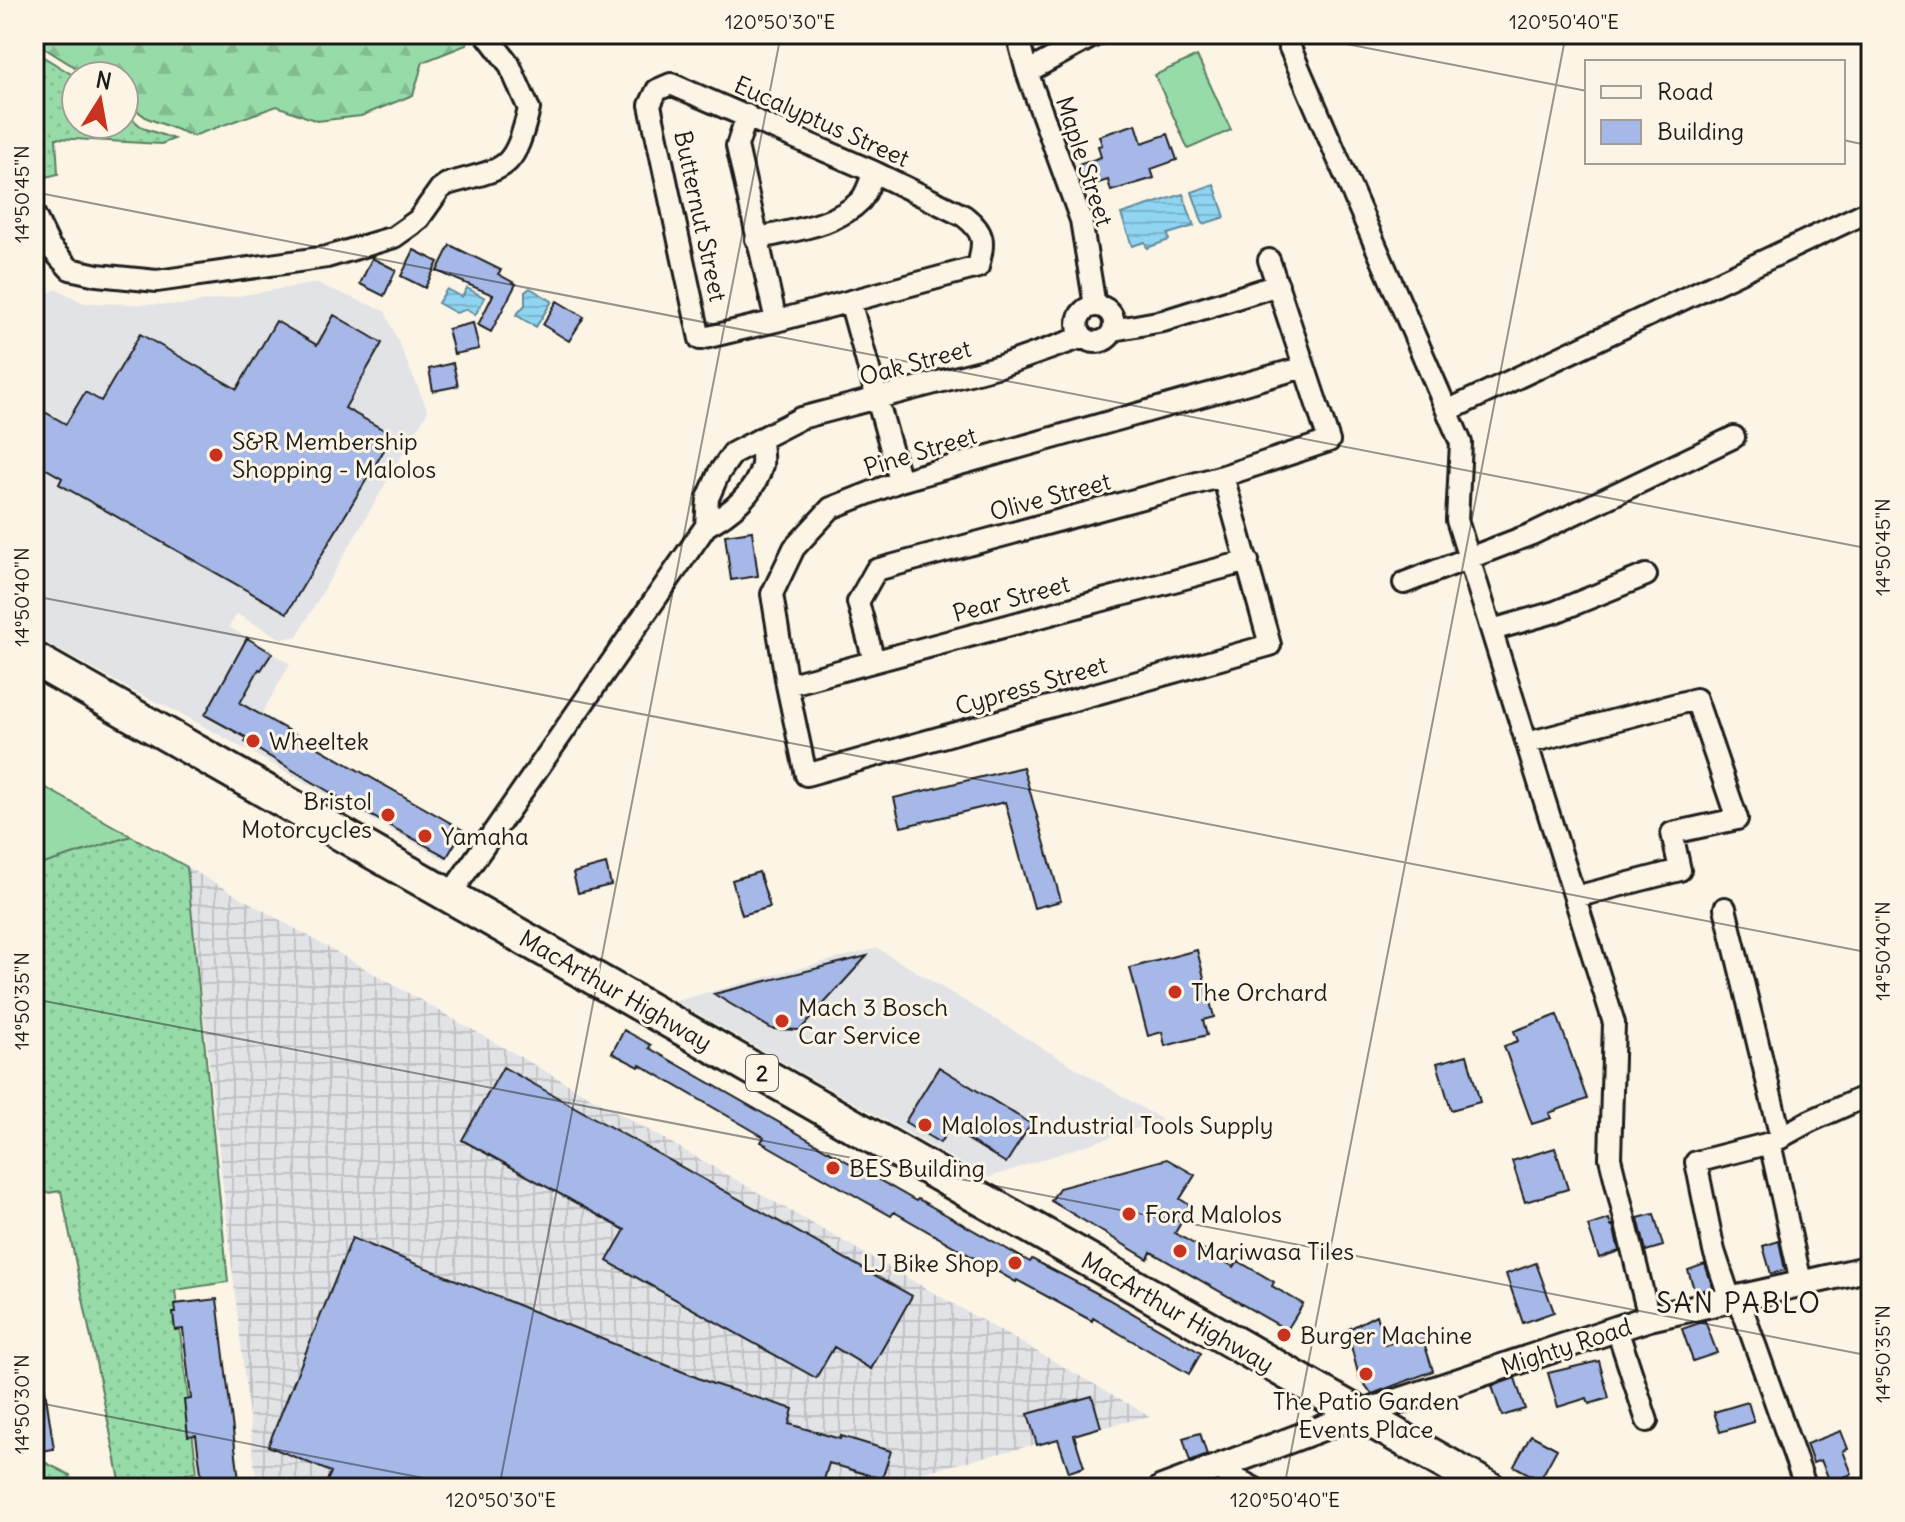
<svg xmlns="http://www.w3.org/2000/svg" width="1905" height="1522" font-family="Delius,sans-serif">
<defs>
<pattern id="industrial-grid" width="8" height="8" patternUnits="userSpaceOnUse" patternTransform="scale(2)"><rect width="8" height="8" fill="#e2e3e6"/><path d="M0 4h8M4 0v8" fill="none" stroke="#c1c2c5"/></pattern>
<pattern id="grass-dots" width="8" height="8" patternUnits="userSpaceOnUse" patternTransform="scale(2)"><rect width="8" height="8" fill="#97dca8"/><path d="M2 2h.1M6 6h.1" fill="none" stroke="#82bc90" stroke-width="1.8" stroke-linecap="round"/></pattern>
<pattern id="forest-firs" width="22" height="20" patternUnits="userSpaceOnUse" patternTransform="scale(2)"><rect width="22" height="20" fill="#97dca8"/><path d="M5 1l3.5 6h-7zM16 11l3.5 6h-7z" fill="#82bc90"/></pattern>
<pattern id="water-rules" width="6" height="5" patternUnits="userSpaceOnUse" patternTransform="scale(2)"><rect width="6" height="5" fill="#8fd4f1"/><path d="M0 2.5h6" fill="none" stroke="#7bb5ce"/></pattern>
</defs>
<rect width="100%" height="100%" fill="#fcf5e5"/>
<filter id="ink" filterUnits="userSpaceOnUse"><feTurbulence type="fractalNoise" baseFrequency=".0125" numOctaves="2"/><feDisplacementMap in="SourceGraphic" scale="16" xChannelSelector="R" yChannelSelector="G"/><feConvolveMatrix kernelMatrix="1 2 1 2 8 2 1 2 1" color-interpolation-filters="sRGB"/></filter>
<g filter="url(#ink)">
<!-- built -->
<path fill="#e2e3e6" d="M316,283L385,311L428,411L297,636L282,639L237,614L229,627L290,664L261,715L463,830L445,860L178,712L135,692L34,636V334L46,294L57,289L84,303L183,305Z
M877,948L1162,1120L987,1178L675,1001Z"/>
<!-- industrial -->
<path fill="url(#industrial-grid)" d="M187,867L1150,1416L920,1473L778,1488H257Z"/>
<!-- grass -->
<path fill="url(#grass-dots)" stroke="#5a7c62" stroke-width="2" d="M34,51L76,77V124H124V112L143,128L174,139L161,144L56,138L58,174L34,180Z
M131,836L187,867L228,1282L175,1290L197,1472L121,1485L61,1191L34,1195V867Z
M34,1457L70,1475L72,1488H34Z"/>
<!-- forest -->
<path fill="url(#forest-firs)" stroke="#5a7c62" stroke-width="2" d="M34,34H469L466,45L423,62L413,95L361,116L317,121L277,106L193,136L147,118L124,101V76H89L44,48Z"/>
<!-- pitch -->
<path fill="#97dca8" stroke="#5a7c62" stroke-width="2" d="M1197,56L1231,130L1188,149L1155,75Z
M34,781L131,836L34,867Z"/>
<!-- water -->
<path fill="url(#water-rules)" stroke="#618a9c" stroke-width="2" d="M1214,184L1225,217L1203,224L1192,192Z
M1183,194L1194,226L1168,234L1169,240L1147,248L1145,242L1132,246L1121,214Z
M467,288L485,298L475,315L467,309L456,313L438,303L447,289L462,297Z
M530,288L552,301L536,327L516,315L525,305V292Z"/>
<!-- building -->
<path fill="#a5b8e7" stroke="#1c1c1c" stroke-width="2" d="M1136,124L1142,143L1168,134L1177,160L1151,169L1154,178L1111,191L1108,180L1085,187L1078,165L1101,157L1098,146L1102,145L1099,136Z
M450,245L501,270L498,274L516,284L491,332L478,325L493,295L437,271Z
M414,250L438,262L425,288L401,276Z
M372,258L396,270L384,296L360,284Z
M557,301L584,317L569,341L543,325Z
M334,315L382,343L345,408L393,435L287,613L59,484L62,478L34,462V406L66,424L85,392L101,401L140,334L237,389L276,321L317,345Z
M473,323L479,349L454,354L448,329Z
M453,363L458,386L433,391L429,369Z
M752,531L758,576L731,580L725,535Z
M247,638L272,653L261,670L259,669L240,703L463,830L447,857L355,807L245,742L247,738L205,715Z
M1023,767L1061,901L1034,908L1005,802L901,827L894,798Z
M606,864L611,885L578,893L573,873Z
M759,872L770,907L742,915L732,880Z
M1197,950L1214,1017L1203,1020L1207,1035L1165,1046L1162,1032L1148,1036L1130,968Z
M867,956L800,1030L772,1029L714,994Z
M1557,1015L1587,1099L1549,1113L1551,1118L1532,1124L1504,1046L1518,1041L1514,1031Z
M624,1030L651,1045L649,1048L916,1201L918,1199L1030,1262L1032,1259L1108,1299L1201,1353L1189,1374L1093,1318L1092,1321L1017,1280L1016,1282L894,1212L891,1216L761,1142L764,1137L640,1065L639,1067L612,1053Z
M1467,1055L1480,1102L1451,1110L1437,1063Z
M503,1067L912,1296L871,1369L834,1347L816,1378L607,1261L625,1230L462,1140Z
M939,1067L1031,1124L1006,1163L949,1128L940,1143L905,1122Z
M1555,1148L1568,1189L1525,1202L1512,1161Z
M1167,1159L1195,1175L1180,1199L1191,1206L1175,1233L1234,1267L1238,1261L1274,1282L1272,1286L1303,1304L1287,1330L1151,1252L1148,1259L1051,1201L1059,1188Z
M1654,1214L1663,1246L1646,1251L1638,1218Z
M1609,1219L1611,1226L1613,1225L1619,1251L1599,1258L1588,1226Z
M352,1238L713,1384L793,1409L789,1424L840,1439L841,1436L891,1451L882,1479L829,1463L823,1483L762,1488H619L601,1481L599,1488H324L331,1472L268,1446Z
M1779,1241L1785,1270L1771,1274L1763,1246Z
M1536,1263L1554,1312L1523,1323L1506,1274Z
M1705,1264L1713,1288L1695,1292L1688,1270Z
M217,1299L240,1488H203L196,1435L188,1436L184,1400L191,1399L183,1329L175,1330L173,1313H176L175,1304Z
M1376,1315L1385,1345L1421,1333L1433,1371L1372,1394L1359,1377L1347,1330Z
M1705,1321L1717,1353L1693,1361L1682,1329Z
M1599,1361L1609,1398L1589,1404L1587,1398L1558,1407L1548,1373Z
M42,1370L54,1449L34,1452V1371Z
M1515,1378L1525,1409L1502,1416L1492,1386Z
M1092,1396L1101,1427L1074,1435L1084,1467L1069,1472L1058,1439L1037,1445L1028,1414Z
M1748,1402L1754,1422L1720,1432L1714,1412Z
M1841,1431L1848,1449L1843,1451L1852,1474L1830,1482L1821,1460L1813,1463L1806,1444Z
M1200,1433L1207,1455L1190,1462L1183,1438Z
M1531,1435L1557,1449L1540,1480L1514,1466Z"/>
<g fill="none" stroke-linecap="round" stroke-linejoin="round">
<defs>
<path id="minor" d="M1017,34L1027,72L1081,220L1095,306
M1284,34L1461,443L1457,520L1614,1023L1610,1158L1649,1318
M1027,72L1097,34
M671,84L874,172L964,216C986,233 984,242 978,267L776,321L700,339L650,105L657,90Z
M747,115L737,146L776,321
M34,214L50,247L70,269L97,275L157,281L327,257L394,237L418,220L440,189L447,184C507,167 513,173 529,109L509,64L486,34
M756,239C790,230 835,227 861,200C867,193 870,181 874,172
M850,301L900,481
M1078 324a18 18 0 1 1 36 0a18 18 0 1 1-36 0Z
M1113,330L1163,321L1278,285
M1447,411L1871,210
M1223,476L1270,645L806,775L787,685L772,594L794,548L831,508L900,481L1304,367
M706,526L708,498L719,473L733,453L801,418L1000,366L1083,337
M1404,583L1532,534L1734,437
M1492,630L1555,612L1646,575
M874,661L858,602L876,570L1223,476L1329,441L1269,260
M787,685L1248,561
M1527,743L1696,699L1737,819L1672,833L1680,870L1575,897
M450,895L706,526C729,514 756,493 762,465C763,457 761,446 761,438
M1725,908L1781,1138
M1770,1143L1801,1282
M1738,1297L1806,1488
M1730,1299L1714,1251L1696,1162L1770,1143L1810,1121L1871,1094
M1617,1329L1647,1421
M1217,1469L1254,1488"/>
<path id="tertiary" d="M1162,1488L1357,1415L1649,1318L1871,1268"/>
<path id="trunk" d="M34,659L1489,1488"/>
</defs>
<!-- minor casing -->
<use href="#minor" stroke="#1c1c1c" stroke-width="26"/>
<!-- tertiary casing -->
<use href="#tertiary" stroke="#1c1c1c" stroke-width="30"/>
<!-- trunk casing -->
<use href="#trunk" stroke="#1c1c1c" stroke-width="38"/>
<!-- minor -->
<use href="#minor" stroke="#fcf5e5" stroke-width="20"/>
<!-- tertiary -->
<use href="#tertiary" stroke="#fcf5e5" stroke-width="24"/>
<!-- trunk -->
<use href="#trunk" stroke="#fcf5e5" stroke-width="32"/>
</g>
</g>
<!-- ticks -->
<path fill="none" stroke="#1c1c1c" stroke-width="2" stroke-opacity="0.45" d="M1295,34L1587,91M1843,140L1871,146M34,192L1871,549M34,596L1871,953M34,999L1871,1356M34,1402L475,1488M499,1488L781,34M1284,1488L1566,34"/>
<!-- markers -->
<g fill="#c8321e" stroke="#fcf5e5" stroke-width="3">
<circle cx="216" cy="455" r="8"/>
<circle cx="253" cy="741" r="8"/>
<circle cx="388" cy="815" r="8"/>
<circle cx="425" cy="836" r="8"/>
<circle cx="1175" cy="992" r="8"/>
<circle cx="782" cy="1021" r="8"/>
<circle cx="925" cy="1125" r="8"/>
<circle cx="833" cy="1168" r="8"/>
<circle cx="1129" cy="1214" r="8"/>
<circle cx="1180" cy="1251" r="8"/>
<circle cx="1015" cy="1263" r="8"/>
<circle cx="1284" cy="1335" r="8"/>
<circle cx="1366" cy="1374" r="8"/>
</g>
<g text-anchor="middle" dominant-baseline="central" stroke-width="6" stroke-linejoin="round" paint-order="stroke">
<!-- shield labels -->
<rect fill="#fcf5e5" stroke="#5f5d58" stroke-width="2" x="746" y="1055" width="32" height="36" rx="6"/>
<g font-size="22" font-weight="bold" fill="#1c1c1c">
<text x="762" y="1073">2</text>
</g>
<!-- street labels -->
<g font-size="24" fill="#1c1c1c" stroke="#fcf5e5">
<text transform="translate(822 121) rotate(24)">Eucalyptus Street</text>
<text transform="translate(1085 161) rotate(72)">Maple Street</text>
<text transform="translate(701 216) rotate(78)">Butternut Street</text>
<text transform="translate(915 362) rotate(-15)">Oak Street</text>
<text transform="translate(920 451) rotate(-17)">Pine Street</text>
<text transform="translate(1050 496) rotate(-15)">Olive Street</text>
<text transform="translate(1011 598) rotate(-15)">Pear Street</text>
<text transform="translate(1031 685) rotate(-16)">Cypress Street</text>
<text transform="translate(616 990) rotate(30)">MacArthur Highway</text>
<text transform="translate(1178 1312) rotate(30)">MacArthur Highway</text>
<text transform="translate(1566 1346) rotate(-18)">Mighty Road</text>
</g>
<!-- poi labels -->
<g font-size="24" fill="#1c1c1c" stroke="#fcf5e5" text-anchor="start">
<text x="232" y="441">S&amp;R Membership<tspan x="232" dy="28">Shopping - Malolos</tspan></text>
<text x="269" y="741">Wheeltek</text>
<text x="372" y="801" text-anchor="end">Bristol<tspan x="372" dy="28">Motorcycles</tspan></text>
<text x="441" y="836">Yamaha</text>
<text x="1191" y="992">The Orchard</text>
<text x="798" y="1007">Mach 3 Bosch<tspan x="798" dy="28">Car Service</tspan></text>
<text x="941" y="1125">Malolos Industrial Tools Supply</text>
<text x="849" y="1168">BES Building</text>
<text x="1145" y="1214">Ford Malolos</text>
<text x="1196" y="1251">Mariwasa Tiles</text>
<text x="999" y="1263" text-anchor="end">LJ Bike Shop</text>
<text x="1300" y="1335">Burger Machine</text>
<text x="1366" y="1401" text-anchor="middle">The Patio Garden<tspan x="1366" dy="28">Events Place</tspan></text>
</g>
<!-- quarter labels -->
<g font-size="28" letter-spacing="2" fill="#1c1c1c" stroke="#fcf5e5">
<text x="1739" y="1303">SAN PABLO</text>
</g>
</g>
<!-- margin -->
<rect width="1905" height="1522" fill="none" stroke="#fcf5e5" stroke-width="88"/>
<!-- legend -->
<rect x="1585" y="60" width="260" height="104" fill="#fcf5e5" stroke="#a29e95" stroke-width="2"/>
<rect x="1601" y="86" width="40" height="12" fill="#fcf5e5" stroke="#a29e95" stroke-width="2"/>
<text x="1657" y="100" font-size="24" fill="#1c1c1c">Road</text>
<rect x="1601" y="120" width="40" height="24" fill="#a5b8e7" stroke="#a29e95" stroke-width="2"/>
<text x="1657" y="140" font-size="24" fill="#1c1c1c">Building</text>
<!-- north arrow -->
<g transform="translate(100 100) rotate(11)"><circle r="38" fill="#fcf5e5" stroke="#a29e95" stroke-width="2"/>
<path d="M0-6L14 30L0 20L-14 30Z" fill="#c8321e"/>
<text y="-12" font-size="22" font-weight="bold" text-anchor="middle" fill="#1c1c1c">N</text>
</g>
<rect x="44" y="44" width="1817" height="1434" fill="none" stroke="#1c1c1c" stroke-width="3"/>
<g font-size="20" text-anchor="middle" fill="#1c1c1c">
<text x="780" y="29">120°50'30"E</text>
<text x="1564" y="29">120°50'40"E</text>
<text transform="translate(22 194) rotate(-90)" y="7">14°50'45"N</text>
<text transform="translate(1883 547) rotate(-90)" y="7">14°50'45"N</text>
<text transform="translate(22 597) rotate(-90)" y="7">14°50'40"N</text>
<text transform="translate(1883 951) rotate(-90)" y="7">14°50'40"N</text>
<text transform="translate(22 1001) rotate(-90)" y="7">14°50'35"N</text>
<text transform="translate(1883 1354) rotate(-90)" y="7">14°50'35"N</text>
<text transform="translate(22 1404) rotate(-90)" y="7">14°50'30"N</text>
<text x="501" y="1507">120°50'30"E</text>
<text x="1285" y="1507">120°50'40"E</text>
</g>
</svg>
